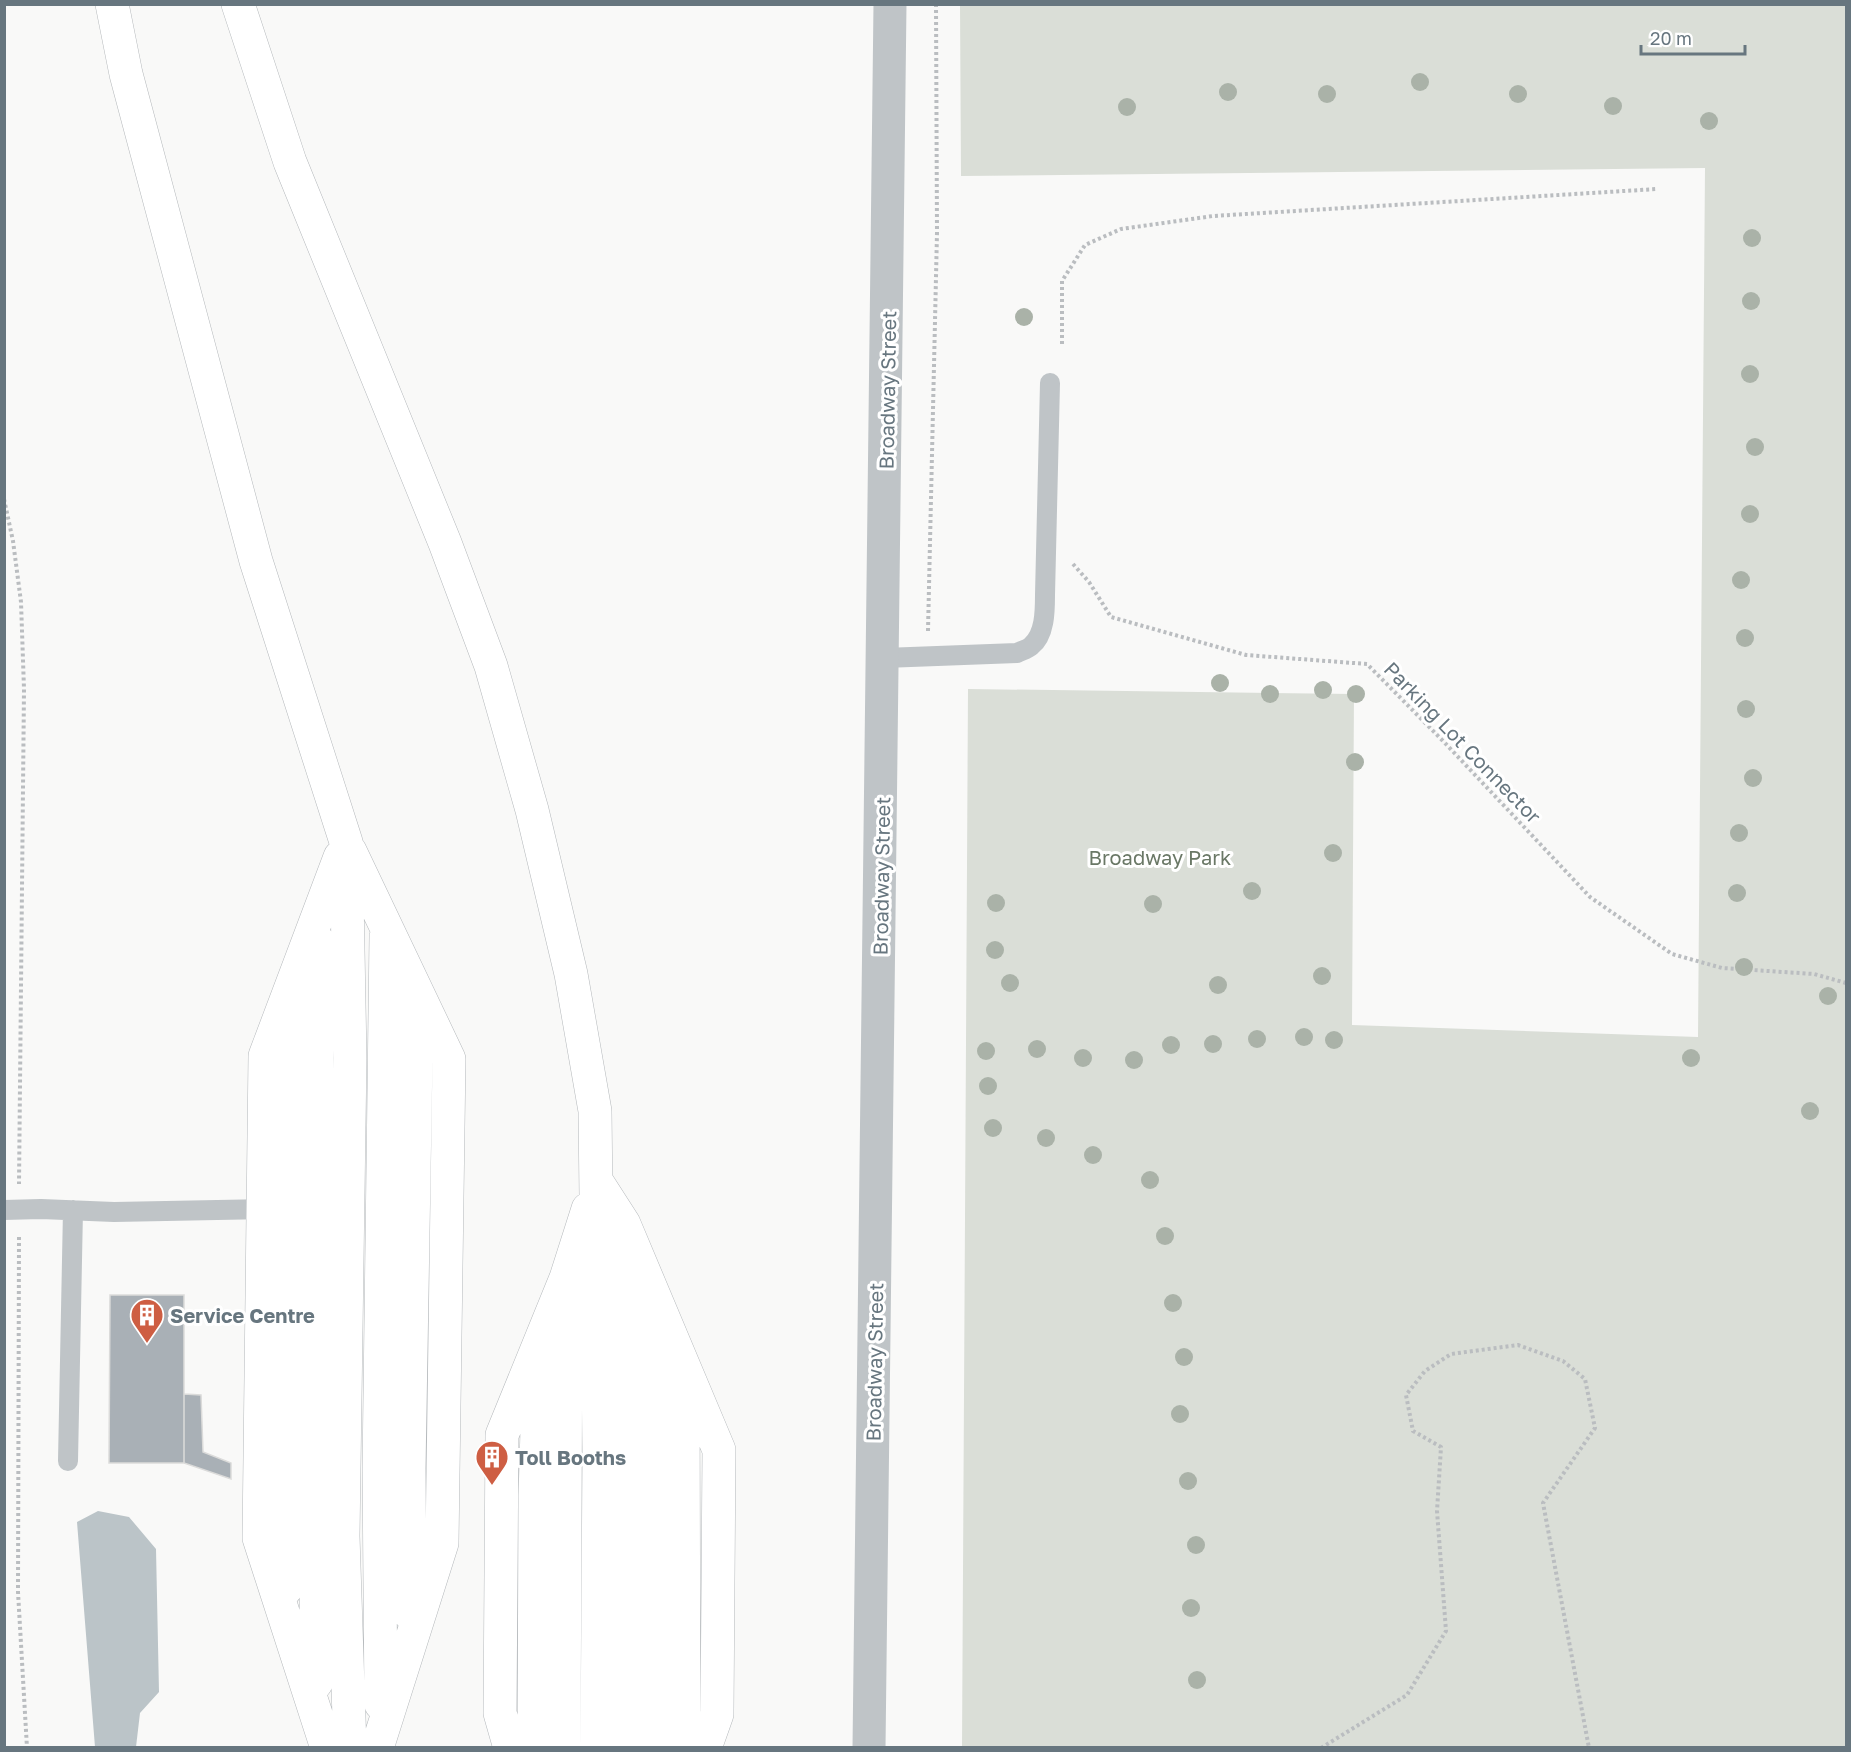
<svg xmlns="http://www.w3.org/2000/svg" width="1851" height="1752" font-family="'Golos Text',sans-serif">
<rect width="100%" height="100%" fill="#f9f9f8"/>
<!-- green -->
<path fill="#daded7" d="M960,5H1846V1747H962L968,689L1354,694L1352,1025L1698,1037L1705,168L961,176Z"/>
<!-- water -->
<path fill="#bbc4c8" d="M98,1511L129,1517L156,1549L159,1692L140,1713L136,1747H95L77,1522Z"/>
<!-- building -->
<path fill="#a9b0b6" stroke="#dbdbda" stroke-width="1.5" d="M110,1295H184V1463H109Z
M184,1394L201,1395L203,1452L231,1463V1479L184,1463Z"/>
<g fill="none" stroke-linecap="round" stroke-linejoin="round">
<defs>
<path id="motorway" d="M112,4L126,74L256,561L346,842L350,1058L343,1536L350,1748
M238,4L290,162L445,543L491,666L532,810L571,974L595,1111L599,1452L597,1748
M350,851L449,1059L442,1543L377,1748
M597,1182L624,1224L719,1450L717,1714L705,1748
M624,1239L623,1498L625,1748
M653,1308L656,1748
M683,1380L684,1748
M285,1590L291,1008
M410,1614L409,1468L417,999
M316,1683L317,940
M381,1704L379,1469L386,937
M327,1748L259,1538L265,1056L340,857
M510,1748L500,1713L502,1435L566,1278L588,1209
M534,1748L535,1496L539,1362
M564,1748L566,1293"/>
</defs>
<!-- motorway casing -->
<use href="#motorway" stroke="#b5b9bc" stroke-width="34"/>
<!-- path -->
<path stroke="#babdc0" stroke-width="4" stroke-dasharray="3 3" stroke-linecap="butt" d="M1062,344V281L1085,245L1121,229L1213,216L1657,189
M4,499L13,541L21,602L24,689L19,1184
M1073,564L1089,582L1111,617L1246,655L1367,664L1444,742L1590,897L1672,954L1722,968L1814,974L1846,983
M928,631L937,233L936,4
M19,1237L18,1592L27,1748
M1321,1748L1407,1695L1446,1631L1437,1511L1441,1447L1413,1431L1406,1395L1425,1371L1451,1354L1518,1345L1563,1361L1585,1379L1595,1428L1543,1503L1589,1748"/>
<!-- service -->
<path stroke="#bfc4c7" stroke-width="20" d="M884,658L1017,653C1021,651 1028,649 1031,646C1045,635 1045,611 1045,595L1050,383
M4,1210L41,1209L114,1212L264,1209
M68,1461L73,1210"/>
<!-- minor -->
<path stroke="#bfc4c7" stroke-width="33" d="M869,1748L890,4"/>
<!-- motorway -->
<use href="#motorway" stroke="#fff" stroke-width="33"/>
</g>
<!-- trees -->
<g fill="#aab2a8">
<circle cx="1420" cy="82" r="9"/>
<circle cx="1228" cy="92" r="9"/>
<circle cx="1327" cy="94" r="9"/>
<circle cx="1518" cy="94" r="9"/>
<circle cx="1613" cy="106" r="9"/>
<circle cx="1127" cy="107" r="9"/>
<circle cx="1709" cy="121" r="9"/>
<circle cx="1752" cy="238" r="9"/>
<circle cx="1751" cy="301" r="9"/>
<circle cx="1024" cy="317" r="9"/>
<circle cx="1750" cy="374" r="9"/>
<circle cx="1755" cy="447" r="9"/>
<circle cx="1750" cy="514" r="9"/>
<circle cx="1741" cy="580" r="9"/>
<circle cx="1745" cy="638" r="9"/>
<circle cx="1220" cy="683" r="9"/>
<circle cx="1323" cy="690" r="9"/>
<circle cx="1270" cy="694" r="9"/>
<circle cx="1356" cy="694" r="9"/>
<circle cx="1746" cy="709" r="9"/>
<circle cx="1355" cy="762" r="9"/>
<circle cx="1753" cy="778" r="9"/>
<circle cx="1739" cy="833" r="9"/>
<circle cx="1333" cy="853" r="9"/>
<circle cx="1252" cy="891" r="9"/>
<circle cx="1737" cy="893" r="9"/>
<circle cx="996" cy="903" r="9"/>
<circle cx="1153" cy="904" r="9"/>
<circle cx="995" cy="950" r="9"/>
<circle cx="1744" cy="967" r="9"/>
<circle cx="1322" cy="976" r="9"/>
<circle cx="1010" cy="983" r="9"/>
<circle cx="1218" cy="985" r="9"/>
<circle cx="1828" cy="996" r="9"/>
<circle cx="1304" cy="1037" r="9"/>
<circle cx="1257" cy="1039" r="9"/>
<circle cx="1334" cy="1040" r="9"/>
<circle cx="1213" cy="1044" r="9"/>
<circle cx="1171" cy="1045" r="9"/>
<circle cx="1037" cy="1049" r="9"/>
<circle cx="986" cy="1051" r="9"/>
<circle cx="1083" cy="1058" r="9"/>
<circle cx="1691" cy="1058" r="9"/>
<circle cx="1134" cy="1060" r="9"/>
<circle cx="988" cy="1086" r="9"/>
<circle cx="1810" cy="1111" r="9"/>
<circle cx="993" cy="1128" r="9"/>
<circle cx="1046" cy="1138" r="9"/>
<circle cx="1093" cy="1155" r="9"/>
<circle cx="1150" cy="1180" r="9"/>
<circle cx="1165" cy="1236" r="9"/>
<circle cx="1173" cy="1303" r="9"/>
<circle cx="1184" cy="1357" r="9"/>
<circle cx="1180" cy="1414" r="9"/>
<circle cx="1188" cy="1481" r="9"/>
<circle cx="1196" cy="1545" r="9"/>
<circle cx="1191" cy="1608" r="9"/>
<circle cx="1197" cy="1680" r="9"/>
</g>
<!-- icons -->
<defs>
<symbol id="building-pin" viewBox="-11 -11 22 30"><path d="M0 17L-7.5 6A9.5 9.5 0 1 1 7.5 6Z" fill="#ce5e43" stroke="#fff"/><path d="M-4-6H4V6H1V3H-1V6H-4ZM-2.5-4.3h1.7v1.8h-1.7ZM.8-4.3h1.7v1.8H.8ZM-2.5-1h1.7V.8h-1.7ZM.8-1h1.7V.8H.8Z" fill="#fff"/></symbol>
</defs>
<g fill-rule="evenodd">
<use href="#building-pin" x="128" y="1296" width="38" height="52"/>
<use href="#building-pin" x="473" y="1438" width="38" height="52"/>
</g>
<g text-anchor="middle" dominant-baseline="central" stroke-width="6" stroke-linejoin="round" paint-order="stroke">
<!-- street labels -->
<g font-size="20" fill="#67767f" stroke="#fff">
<text transform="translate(887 390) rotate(-89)">Broadway Street</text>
<text transform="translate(1463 742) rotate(46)">Parking Lot Connector</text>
<text transform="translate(881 876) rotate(-89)">Broadway Street</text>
<text transform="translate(874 1362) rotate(-89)">Broadway Street</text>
</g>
<!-- park labels -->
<g font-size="20" fill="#6a7866" stroke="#fff">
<text x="1160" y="857">Broadway Park</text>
</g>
<!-- poi labels -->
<g font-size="20" font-weight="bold" fill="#67767f" stroke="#fff" text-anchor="start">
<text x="170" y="1315">Service Centre</text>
<text x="515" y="1457">Toll Booths</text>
</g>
</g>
<!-- border -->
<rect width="1851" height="1752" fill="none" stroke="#67767f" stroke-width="12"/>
<!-- scale -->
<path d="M1641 45v9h104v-9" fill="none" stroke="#67767f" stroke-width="3"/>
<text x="1650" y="45" font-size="18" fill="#67767f" stroke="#ffffff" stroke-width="4.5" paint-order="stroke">20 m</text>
</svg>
